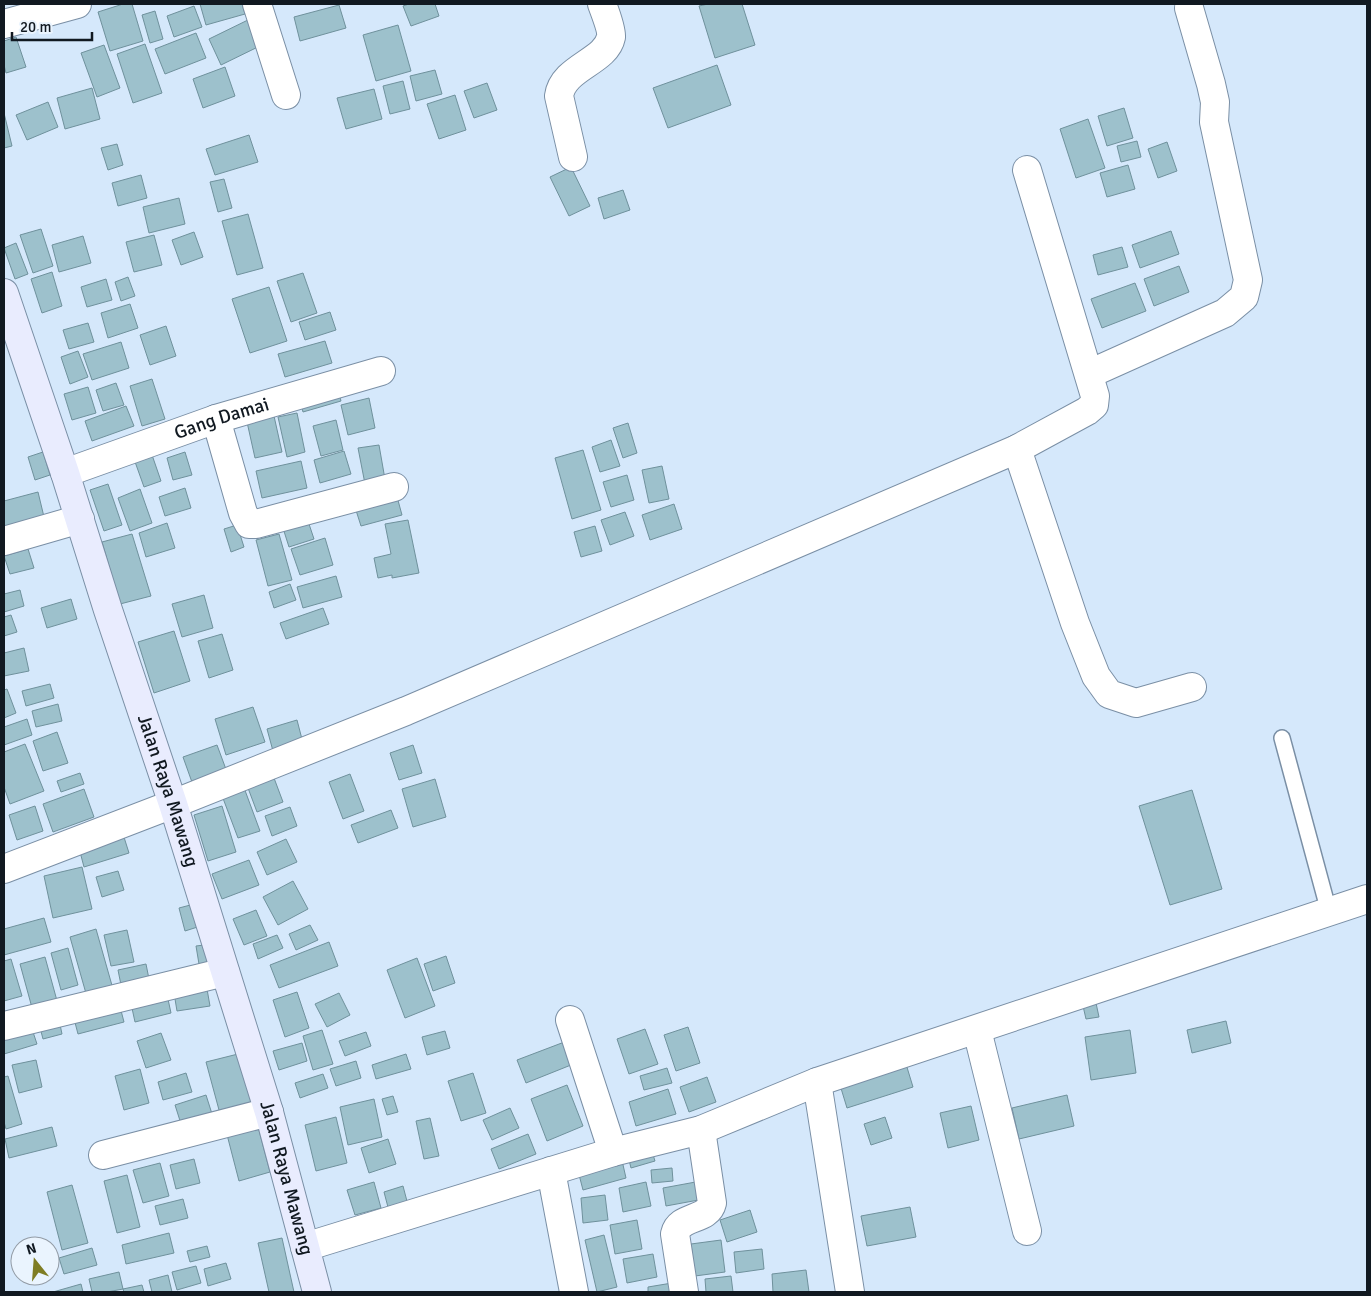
<svg xmlns="http://www.w3.org/2000/svg" width="1371" height="1296" font-family="Signika,sans-serif">
<rect width="100%" height="100%" fill="#d5e8fb"/>
<!-- building -->
<path fill="#9dc1cc" stroke="#6f919c" d="M123,4H132L143,41L110,51L98,12Z
M200,4H242L245,14L206,25Z
M409,4H435L439,16L411,26L403,6Z
M708,4H742L755,45L715,58L699,6Z
M339,5L346,28L300,41L294,17Z
M194,6L202,27L174,37L167,16Z
M155,11L163,39L150,43L142,15Z
M252,18L264,44L221,65L209,39Z
M398,25L411,71L376,81L363,35Z
M196,33L206,58L165,74L155,49Z
M16,37L26,67L6,73L4,65V41Z
M145,44L162,93L133,103L117,54Z
M104,45L120,88L97,97L81,53Z
M717,65L731,105L668,128L653,88Z
M225,67L235,96L203,108L193,79Z
M435,70L442,94L416,101L410,76Z
M403,81L410,109L390,114L383,86Z
M487,83L497,110L474,118L464,91Z
M92,88L100,119L65,129L57,98Z
M374,89L382,119L346,129L337,98Z
M455,95L466,130L439,139L427,104Z
M48,102L58,127L27,140L16,115Z
M1124,108L1133,138L1107,146L1098,116Z
M4,113L12,146L4,148Z
M1088,119L1105,168L1076,178L1060,129Z
M249,135L258,162L215,175L206,149Z
M1137,141L1141,157L1121,162L1117,146Z
M1167,142L1177,171L1158,178L1148,149Z
M117,144L123,165L108,170L101,148Z
M1128,165L1135,189L1107,197L1100,173Z
M571,167L590,206L569,216L550,177Z
M141,175L147,198L118,206L112,183Z
M224,179L232,208L218,212L210,182Z
M623,190L630,210L604,219L598,198Z
M179,198L185,224L149,233L143,207Z
M248,214L263,268L237,275L222,221Z
M41,229L53,266L33,273L20,235Z
M1171,231L1179,254L1140,268L1132,245Z
M194,232L203,257L181,265L172,240Z
M154,235L162,265L134,272L126,242Z
M83,236L91,263L59,272L52,245Z
M16,243L28,274L15,279L4,248Z
M1122,247L1128,267L1098,275L1093,255Z
M1179,266L1189,292L1154,306L1144,279Z
M52,272L62,306L42,313L31,279Z
M303,273L317,313L291,322L277,281Z
M128,277L135,296L121,301L115,282Z
M106,279L112,300L87,307L81,287Z
M1135,283L1146,311L1102,328L1091,299Z
M269,287L287,341L250,353L232,299Z
M130,304L138,328L108,338L101,313Z
M330,312L336,330L305,340L299,322Z
M88,323L94,342L69,349L63,330Z
M166,326L176,356L150,365L140,335Z
M325,341L332,363L285,377L278,354Z
M121,342L129,368L92,380L83,354Z
M78,351L88,377L70,384L61,357Z
M152,379L165,419L142,426L130,386Z
M116,383L124,405L103,411L96,390Z
M337,386L341,401L303,412L299,397Z
M88,387L96,413L72,420L64,394Z
M369,398L375,428L348,435L341,405Z
M126,406L134,426L92,441L85,421Z
M297,413L305,452L287,457L278,417Z
M274,416L282,452L255,458L247,422Z
M336,420L343,450L321,456L313,426Z
M628,423L637,453L623,458L613,428Z
M611,440L620,466L600,472L592,447Z
M379,445L386,485L366,489L358,448Z
M583,450L601,510L572,519L555,458Z
M344,451L351,474L320,483L314,460Z
M43,452L50,475L35,480L28,457Z
M151,452L161,481L144,487L134,459Z
M185,452L192,475L173,480L167,458Z
M301,461L307,488L262,498L256,471Z
M662,466L669,499L649,503L642,470Z
M627,475L634,500L611,507L603,482Z
M108,484L122,525L104,531L90,490Z
M185,488L191,508L165,516L159,497Z
M140,489L152,523L130,531L118,498Z
M38,492L45,521L6,531L4,522V501Z
M396,493L402,515L361,526L354,504Z
M674,504L682,529L650,540L642,515Z
M625,512L634,536L610,545L601,520Z
M307,518L314,539L289,547L282,525Z
M408,520L419,573L392,578V575L378,578L374,558L391,554L385,524Z
M167,523L175,548L146,557L139,533Z
M237,525L244,547L231,552L224,529Z
M595,526L602,551L581,557L574,532Z
M132,534L151,596L120,604L102,542Z
M279,534L292,580L268,586L256,540Z
M325,538L333,565L300,575L291,549Z
M28,549L34,568L10,574L4,556Z
M336,576L342,597L303,608L297,587Z
M290,584L296,600L274,608L269,592Z
M20,590L24,606L4,612V594Z
M204,595L213,628L182,637L172,604Z
M71,599L77,619L47,628L41,608Z
M323,608L329,624L286,639L280,623Z
M11,615L17,632L4,636V617Z
M174,631L190,681L154,693L138,642Z
M222,634L233,670L209,678L198,641Z
M24,648L29,671L4,676V653Z
M50,684L54,698L26,706L22,691Z
M7,689L16,713L4,718V690Z
M58,704L62,721L36,727L32,711Z
M253,707L265,742L226,755L215,719Z
M27,719L32,735L4,745V727Z
M297,720L303,743L273,751L267,729Z
M57,732L68,763L43,771L33,741Z
M25,744L44,791L10,804L4,787V752Z
M217,745L227,772L193,785L183,757Z
M413,745L422,773L399,780L390,753Z
M80,773L84,784L61,792L57,781Z
M350,774L364,811L343,819L329,782Z
M274,778L283,802L257,812L248,788Z
M435,779L446,817L413,827L402,789Z
M243,785L260,831L238,838L221,793Z
M84,789L94,817L53,832L43,804Z
M1192,790L1222,889L1170,905L1139,806Z
M35,806L43,831L17,840L9,815Z
M222,806L236,852L208,861L194,815Z
M290,807L297,826L272,836L265,816Z
M391,810L398,828L358,843L351,825Z
M123,834L129,853L84,867L79,848Z
M286,839L297,862L267,875L257,852Z
M249,860L259,885L222,899L212,874Z
M82,867L92,909L53,918L44,876Z
M118,871L124,890L102,897L96,877Z
M293,881L308,909L278,925L263,897Z
M198,903L204,925L185,931L179,908Z
M256,910L267,936L244,945L233,919Z
M44,918L51,942L4,955V929Z
M310,925L318,940L296,950L289,934Z
M96,929L113,989L87,997L70,937Z
M127,930L134,962L111,966L104,935Z
M277,935L283,948L258,959L253,944Z
M329,942L338,966L279,988L270,965Z
M212,944L216,968L200,970L196,946Z
M68,948L78,985L61,990L51,953Z
M446,956L455,983L433,991L424,964Z
M45,957L59,1008L34,1015L20,964Z
M417,958L435,1006L405,1018L387,970Z
M11,959L22,996L4,1001V961Z
M146,964L150,984L122,990L118,970Z
M207,989L210,1006L177,1011L174,993Z
M166,990L171,1013L135,1022L130,999Z
M297,992L309,1028L285,1037L273,1000Z
M339,993L350,1015L327,1027L315,1004Z
M118,999L124,1022L78,1034L72,1011Z
M1096,1003L1099,1017L1086,1019L1083,1006Z
M58,1015L62,1034L43,1039L38,1020Z
M1226,1021L1231,1043L1192,1053L1187,1030Z
M30,1023L37,1044L4,1054V1030Z
M688,1027L700,1063L676,1071L664,1035Z
M645,1029L658,1064L629,1074L617,1039Z
M322,1030L333,1064L313,1070L303,1036Z
M1130,1030L1136,1073L1091,1080L1085,1037Z
M445,1031L450,1048L427,1055L422,1037Z
M366,1032L371,1046L345,1056L339,1041Z
M161,1033L171,1060L146,1068L137,1041Z
M567,1041L576,1063L526,1083L517,1060Z
M302,1043L307,1061L279,1070L273,1051Z
M242,1053L258,1112L222,1121L206,1062Z
M406,1054L411,1069L376,1079L372,1065Z
M36,1060L42,1087L19,1093L12,1065Z
M356,1061L361,1078L336,1086L330,1069Z
M906,1064L913,1087L847,1108L840,1085Z
M667,1068L672,1083L644,1090L640,1076Z
M140,1069L149,1103L124,1110L115,1076Z
M186,1073L192,1092L163,1100L158,1082Z
M473,1073L486,1113L461,1121L448,1081Z
M323,1074L328,1088L300,1098L295,1083Z
M8,1076L22,1124L6,1129L4,1122V1077Z
M707,1077L716,1102L689,1112L680,1087Z
M567,1085L583,1126L547,1141L531,1099Z
M668,1089L676,1114L636,1126L629,1102Z
M206,1095L213,1117L182,1127L175,1105Z
M1067,1095L1074,1126L1019,1139L1012,1108Z
M393,1096L398,1112L387,1115L382,1099Z
M374,1099L382,1137L348,1145L340,1107Z
M971,1106L979,1140L948,1148L940,1113Z
M510,1108L519,1128L492,1140L483,1120Z
M336,1117L347,1163L316,1171L305,1125Z
M885,1117L892,1138L871,1145L864,1124Z
M430,1118L439,1156L424,1159L416,1121Z
M256,1119L270,1172L239,1181L225,1127Z
M52,1127L57,1146L9,1158L5,1139Z
M528,1134L536,1154L499,1169L491,1149Z
M388,1139L396,1164L369,1173L361,1148Z
M650,1145L655,1161L631,1168L627,1152Z
M621,1156L626,1178L583,1190L577,1167Z
M194,1159L200,1183L176,1189L170,1165Z
M160,1163L169,1196L143,1203L133,1170Z
M672,1168L673,1181L652,1183L651,1170Z
M127,1175L140,1227L117,1233L104,1181Z
M701,1181L704,1199L666,1206L663,1188Z
M374,1182L381,1208L355,1215L347,1190Z
M646,1182L651,1206L623,1212L619,1188Z
M72,1185L88,1243L62,1250L47,1192Z
M403,1186L408,1205L389,1211L384,1192Z
M605,1195L608,1220L583,1223L581,1198Z
M183,1199L188,1218L160,1225L155,1206Z
M910,1207L916,1237L867,1246L861,1216Z
M750,1210L757,1232L727,1242L720,1220Z
M637,1220L642,1249L615,1254L610,1225Z
M169,1233L174,1253L126,1264L122,1245Z
M604,1235L617,1287L597,1292L585,1240Z
M282,1238L294,1292H269L258,1243Z
M721,1240L725,1272L695,1276L691,1244Z
M207,1246L210,1257L190,1262L187,1251Z
M92,1248L97,1265L64,1274L59,1258Z
M762,1249L764,1269L736,1273L734,1252Z
M653,1254L657,1277L627,1283L623,1259Z
M226,1263L231,1279L208,1286L204,1269Z
M196,1266L201,1283L177,1290L172,1272Z
M806,1270L809,1292H773L772,1274Z
M119,1272L123,1289L107,1292H92L89,1279Z
M168,1275L172,1292H152L149,1280Z
M731,1276L733,1292H706L705,1279Z
M672,1283L673,1292H648V1287Z
M81,1284L83,1292H53Z
M142,1285L144,1292H124L123,1289Z"/>
<g fill="none" stroke-linecap="round" stroke-linejoin="round">
<defs>
<path id="lane" d="M1282,738L1329,912"/>
<g id="street">
<path d="M257,4L286,95"/>
<path d="M4,24L77,4"/>
<path d="M573,157L559,96C563,67 606,62 611,37C612,30 605,12 602,4"/>
<path d="M1089,374L1225,313L1244,297L1248,280L1214,122L1215,102L1211,84L1189,8"/>
<path d="M216,419L243,513L249,524H256L394,487"/>
<path d="M1017,449L1075,623L1096,676L1109,694L1136,703L1192,687"/>
<path id="s1" d="M65,473L216,419L381,371"/>
<path d="M4,541L80,519"/>
<path d="M4,869L173,804L406,711L1017,449L1087,411L1094,405L1095,396L1027,170"/>
<path d="M570,1020L613,1152"/>
<path d="M4,1026L225,972"/>
<path d="M977,1030L1027,1231"/>
<path d="M817,1082L850,1292"/>
<path d="M103,1155L269,1112"/>
<path d="M551,1171L574,1292"/>
<path d="M305,1247L613,1152L701,1130L817,1082L1367,899"/>
<path d="M684,1292L675,1234C679,1215 708,1221 712,1203L701,1130"/>
</g>
<g id="secondary">
<path id="s2" d="M4,293L65,473L108,610L173,804L269,1112L317,1292"/>
</g>
</defs>
<!-- lane casing -->
<use href="#lane" stroke="#7a8fa5" stroke-width="18"/>
<!-- street casing -->
<use href="#street" stroke="#7a8fa5" stroke-width="30"/>
<!-- secondary casing -->
<use href="#secondary" stroke="#7a8fa5" stroke-width="30"/>
<!-- lane -->
<use href="#lane" stroke="#fff" stroke-width="15"/>
<!-- street -->
<use href="#street" stroke="#fff" stroke-width="28"/>
<!-- secondary -->
<use href="#secondary" stroke="#e9ecfe" stroke-width="28"/>
</g>
<g text-anchor="middle" dominant-baseline="central" stroke-width="4.5" stroke-linejoin="round" paint-order="stroke">
<!-- street labels -->
<g font-size="19" fill="#111921" stroke="#eaf4fe">
<text stroke="none"><textPath href="#s1" startOffset="166">Gang Damai</textPath></text>
<text stroke="none"><textPath href="#s2" startOffset="524">Jalan Raya Mawang</textPath></text>
<text stroke="none"><textPath href="#s2" startOffset="929">Jalan Raya Mawang</textPath></text>
</g>
</g>
<!-- border -->
<rect width="1371" height="1296" fill="none" stroke="#111921" stroke-width="10"/>
<!-- north arrow -->
<g transform="translate(35 1261) rotate(343)"><circle r="24" fill="#eaf4fe" stroke="#939ca6"/>
<path d="M0-4L9 19L0 12L-9 19Z" fill="#7f7d24"/>
<text y="-8" font-size="14" font-weight="bold" text-anchor="middle" fill="#111921">N</text>
</g>
<!-- scale -->
<path d="M12 32v8h80v-8" fill="none" stroke="#111921" stroke-width="2.5"/>
<text x="20" y="32" font-size="15" fill="#111921" stroke="#eaf4fe" stroke-width="4" paint-order="stroke">20 m</text>
</svg>
